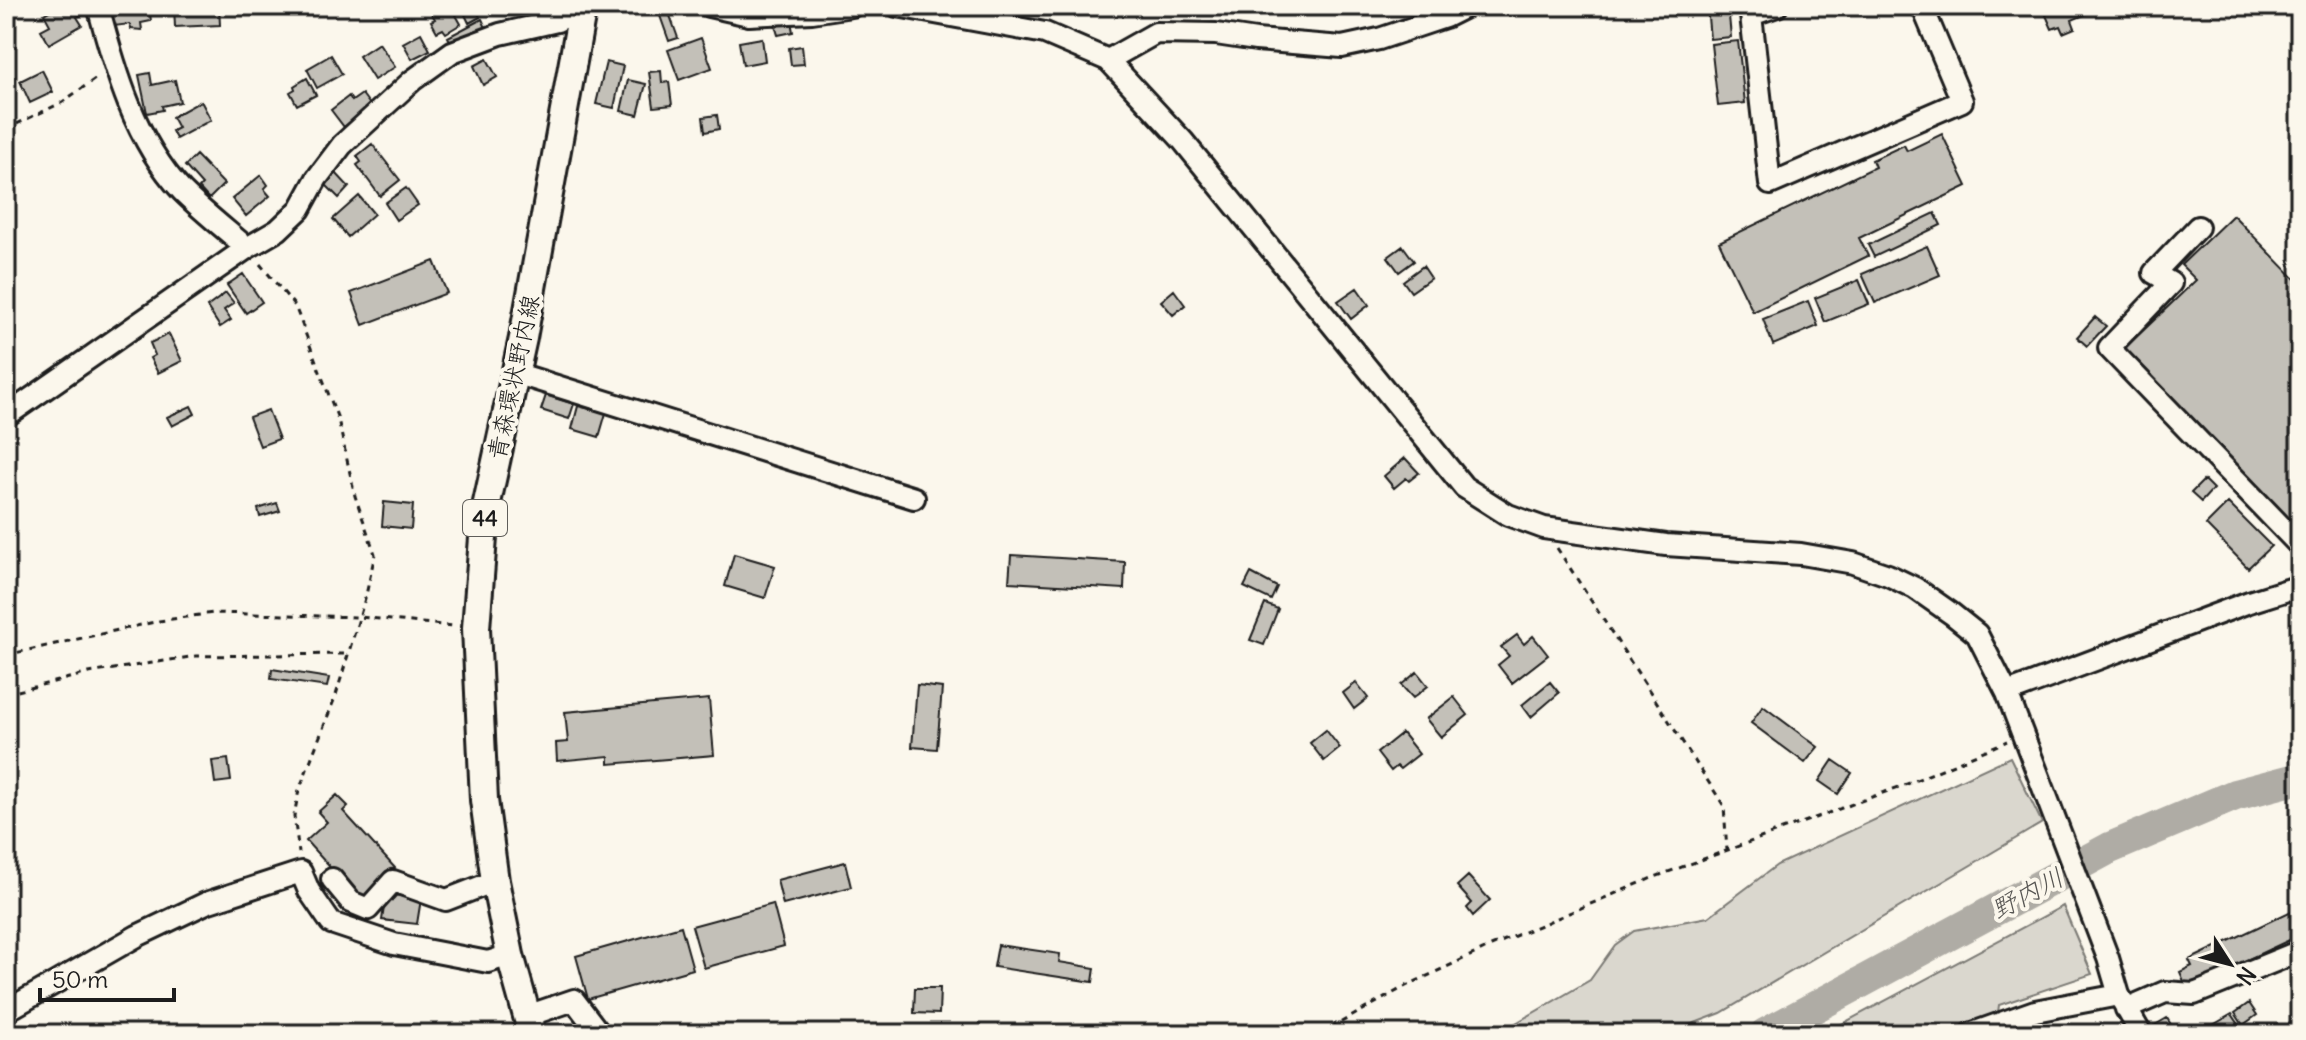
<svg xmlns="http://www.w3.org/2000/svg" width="2306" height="1040" font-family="Delius,'Klee One',sans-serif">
<rect width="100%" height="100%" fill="#fbf7ec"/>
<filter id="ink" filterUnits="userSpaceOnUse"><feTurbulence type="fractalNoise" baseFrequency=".0125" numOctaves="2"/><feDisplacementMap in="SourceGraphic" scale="16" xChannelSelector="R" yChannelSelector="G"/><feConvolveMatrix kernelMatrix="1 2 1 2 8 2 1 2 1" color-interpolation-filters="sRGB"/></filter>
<g filter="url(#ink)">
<!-- green -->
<path fill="#dad7ce" stroke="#7b7a75" stroke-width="2" d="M2010,757L2042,823L1721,1013L1666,1034H1497L1590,980L1615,945L1634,931L1708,917L1777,865Z
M2063,906L2092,974L1999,1005L1995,1034H1823Z"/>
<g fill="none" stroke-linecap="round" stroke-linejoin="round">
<!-- river -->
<path stroke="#afaca5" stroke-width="32" d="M1765,1034L2110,848L2235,795L2300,778"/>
</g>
<!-- building -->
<path fill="#c3c0b8" stroke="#1c1c1c" stroke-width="2" d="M58,6H84L79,9L82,15L77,17L82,25L49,44L41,30L50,25L44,14Z
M111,6H149L151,21L141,23L142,30L131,29L130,24L114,26Z
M174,6H219L220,25L175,27Z
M439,6H451L461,24L446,33L443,29L437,32L431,21L435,19L430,11Z
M461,6H474L480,17L469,23Z
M1707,6H1728L1731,37L1710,39Z
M2042,6H2094L2096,10L2072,20L2075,28L2063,33L2060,26L2052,29Z
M668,10L678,38L669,41L659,13Z
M482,19L487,30L453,47L448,37Z
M791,21L793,32L778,35L775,25Z
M421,33L430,50L412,59L403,43Z
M701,38L712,68L679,80L668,50Z
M762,38L765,61L743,65L739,42Z
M1738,41L1745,103L1718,106L1711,44Z
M379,43L395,67L374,80L359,56Z
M802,46L804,64L791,65L789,48Z
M331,55L342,74L317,88L307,69Z
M487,59L497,77L483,85L474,66Z
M606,62L623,66L614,108L596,104Z
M42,70L53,92L30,103L20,81Z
M661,71L662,83L669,82L672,105L654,107L649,72Z
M150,73L152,85L175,80L180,102L162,106L163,110L147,113L139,75Z
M307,78L316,95L297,105L290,92L295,89L294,86Z
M628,80L646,84L638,115L621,111Z
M362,94L371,106L344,127L331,110L349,96L352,101Z
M201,101L211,120L176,139L172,131L178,128L172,117Z
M717,115L719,129L705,132L703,117Z
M1942,134L1967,186L1859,238L1868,256L1753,312L1719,242L1875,167L1872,160L1904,145L1907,151Z
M372,144L400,180L380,196L357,165L361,162L357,156Z
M196,155L224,184L209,199L199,188L202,185L185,166Z
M335,172L349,187L339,198L324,183Z
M261,175L268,185L264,189L270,196L246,216L232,199Z
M406,188L418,205L396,220L385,203Z
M359,196L374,214L348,237L333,219Z
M1935,213L1941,225L1874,257L1868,245Z
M2233,215L2300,284V530L2125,348L2196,280L2181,265Z
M1403,246L1414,261L1399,272L1388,257Z
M1927,246L1940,275L1875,303L1862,274Z
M434,261L447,293L363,325L351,293Z
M1423,266L1431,278L1411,292L1403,281Z
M243,274L262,302L246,313L227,285Z
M1859,280L1869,304L1825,322L1815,298Z
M1357,288L1369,305L1351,319L1338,301Z
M1174,290L1185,305L1173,315L1161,301Z
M226,293L234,303L224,310L231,320L220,327L207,307Z
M1808,301L1818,326L1773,345L1763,319Z
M2095,317L2106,326L2087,346L2077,337Z
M169,334L182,361L158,373L150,358L155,355L150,343Z
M546,395L574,404L569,419L541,410Z
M191,406L195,414L172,426L167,417Z
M578,406L606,413L599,437L572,429Z
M268,410L279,439L260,446L249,417Z
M1405,458L1419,473L1409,481L1406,478L1394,488L1384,476Z
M2204,480L2213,489L2201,502L2191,493Z
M384,502L413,505L411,529L382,526Z
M277,503L280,511L260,517L258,509Z
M2228,503L2271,546L2248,568L2206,525Z
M734,554L775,566L765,598L725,586Z
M1011,555L1125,562L1124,589L1009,582Z
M1251,573L1277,587L1271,600L1244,587Z
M1265,604L1278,609L1264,645L1250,640Z
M1517,635L1524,644L1533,636L1548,655L1512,683L1498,665L1509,656L1501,647Z
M272,669L329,678L327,687L271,679Z
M1417,672L1428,686L1413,698L1401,685Z
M1550,682L1559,693L1531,717L1522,705Z
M1356,683L1368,698L1354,709L1343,693Z
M917,685L942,688L937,749L912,747Z
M1454,697L1468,715L1441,737L1426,719Z
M709,699L714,755L609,764V756L557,761L556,743L568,742L565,712Z
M1763,706L1818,747L1805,763L1751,723Z
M1326,730L1340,748L1324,761L1310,743Z
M1402,733L1419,754L1400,769L1397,766L1391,771L1377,753Z
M228,759L231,781L215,783L212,761Z
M1833,760L1852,773L1838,794L1819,781Z
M337,795L348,806L343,811L395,868L360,900L306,841L327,822L318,812Z
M845,862L851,887L783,905L777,880Z
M1468,876L1490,900L1473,916L1467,908L1472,903L1457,886Z
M386,894L421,899L417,924L382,920Z
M773,904L784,946L704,968L692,926Z
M2300,907V935L2187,988L2180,972L2192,966L2189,960Z
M681,926L693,969L588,999L576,956Z
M998,945L1060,954L1059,962L1095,968L1093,982L994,967Z
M915,988H940L939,1014L914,1013Z
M2249,1003L2257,1015L2243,1025L2235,1013Z
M2232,1014L2240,1026L2226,1034H2219L2213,1025Z
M2167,1018L2173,1028L2160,1034L2155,1025Z"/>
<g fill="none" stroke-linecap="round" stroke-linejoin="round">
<defs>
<path id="minor" d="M98,6C115,70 135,141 182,191C202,211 225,229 247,248
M709,6L749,15L812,12L852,6
M897,6L1045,33L1108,60L1183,141L1464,487L1508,515L1544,528L1666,545L1801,554L1853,563L1888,575L1915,588L1952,614L1977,634L2007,693L2108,958L2119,995L2141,1034
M1777,6L1751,15L1770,184L1962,101L1922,6
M1108,60L1156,33L1216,34L1256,40L1342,47L1379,39L1445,17L1467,6
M2198,227L2154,273L2171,283L2109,348L2300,546
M515,373L914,498
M6,416L247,248L278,230L300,209L317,178L342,145L413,80L452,52L500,34L557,21L587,6
M2007,693L2249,602L2300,586
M332,879L351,902L368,909L393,881L446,900L495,881
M2126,1009L2165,992L2194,994L2300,951
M6,1011L137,936L206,903L301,872L309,891L331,923L394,944L488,962L510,955
M527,1016L574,1000L600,1034
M1970,1034L2035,1011L2119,995"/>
<path id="major" d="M532,1034L510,955L495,881L484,800L476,628L485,512L523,338L583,6"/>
</defs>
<!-- minor casing -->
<use href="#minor" stroke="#1c1c1c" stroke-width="26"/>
<!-- major casing -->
<use href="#major" stroke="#1c1c1c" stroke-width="32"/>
<!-- path -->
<path stroke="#1c1c1c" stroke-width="3" stroke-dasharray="6 6" stroke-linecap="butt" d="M6,129L61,103L98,77
M260,264L295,306L338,419L355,496L375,554L366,595L336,695L299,790L294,816L299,853
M1557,548L1724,806L1727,851
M6,655L159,621L213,613L359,617L453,626
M6,694L89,673L196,656L346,654
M1320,1034L1406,986L1491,946L1652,878L1907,784L2007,741"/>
<!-- minor -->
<use href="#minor" stroke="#fbf7ec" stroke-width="20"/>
<!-- major -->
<use href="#major" stroke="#fbf7ec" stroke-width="26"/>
</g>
</g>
<g text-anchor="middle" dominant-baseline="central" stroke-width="8" stroke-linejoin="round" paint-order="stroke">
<!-- shield labels -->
<rect fill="#fbf7ec" stroke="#5f5e5a" stroke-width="2" x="463" y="500" width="44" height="36" rx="6"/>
<g font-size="22" font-weight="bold" fill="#1c1c1c">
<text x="485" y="518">44</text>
</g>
<!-- street labels -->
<g font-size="24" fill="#1c1c1c" stroke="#fbf7ec">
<text transform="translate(513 377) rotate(-78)">青森環状野内線</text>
</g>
<!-- water labels -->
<g font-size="26" font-style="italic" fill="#575653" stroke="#fbf7ec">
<text transform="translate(2027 893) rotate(-28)">野内川</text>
</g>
</g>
<!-- margin -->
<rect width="2306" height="1040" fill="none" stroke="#fbf7ec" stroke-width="32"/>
<rect x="16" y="16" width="2274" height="1008" fill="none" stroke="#1c1c1c" stroke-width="3" filter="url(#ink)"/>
<!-- north arrow -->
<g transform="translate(2230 964) rotate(126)" stroke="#fbf7ec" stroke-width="6" paint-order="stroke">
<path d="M0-6L14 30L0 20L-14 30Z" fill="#1c1c1c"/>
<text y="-12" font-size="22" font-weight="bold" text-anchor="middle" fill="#1c1c1c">N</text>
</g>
<!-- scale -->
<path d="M40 988v12h134v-12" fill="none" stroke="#1c1c1c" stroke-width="4"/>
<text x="52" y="988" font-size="24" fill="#1c1c1c" stroke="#fbf7ec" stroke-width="6" paint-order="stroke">50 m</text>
</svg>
